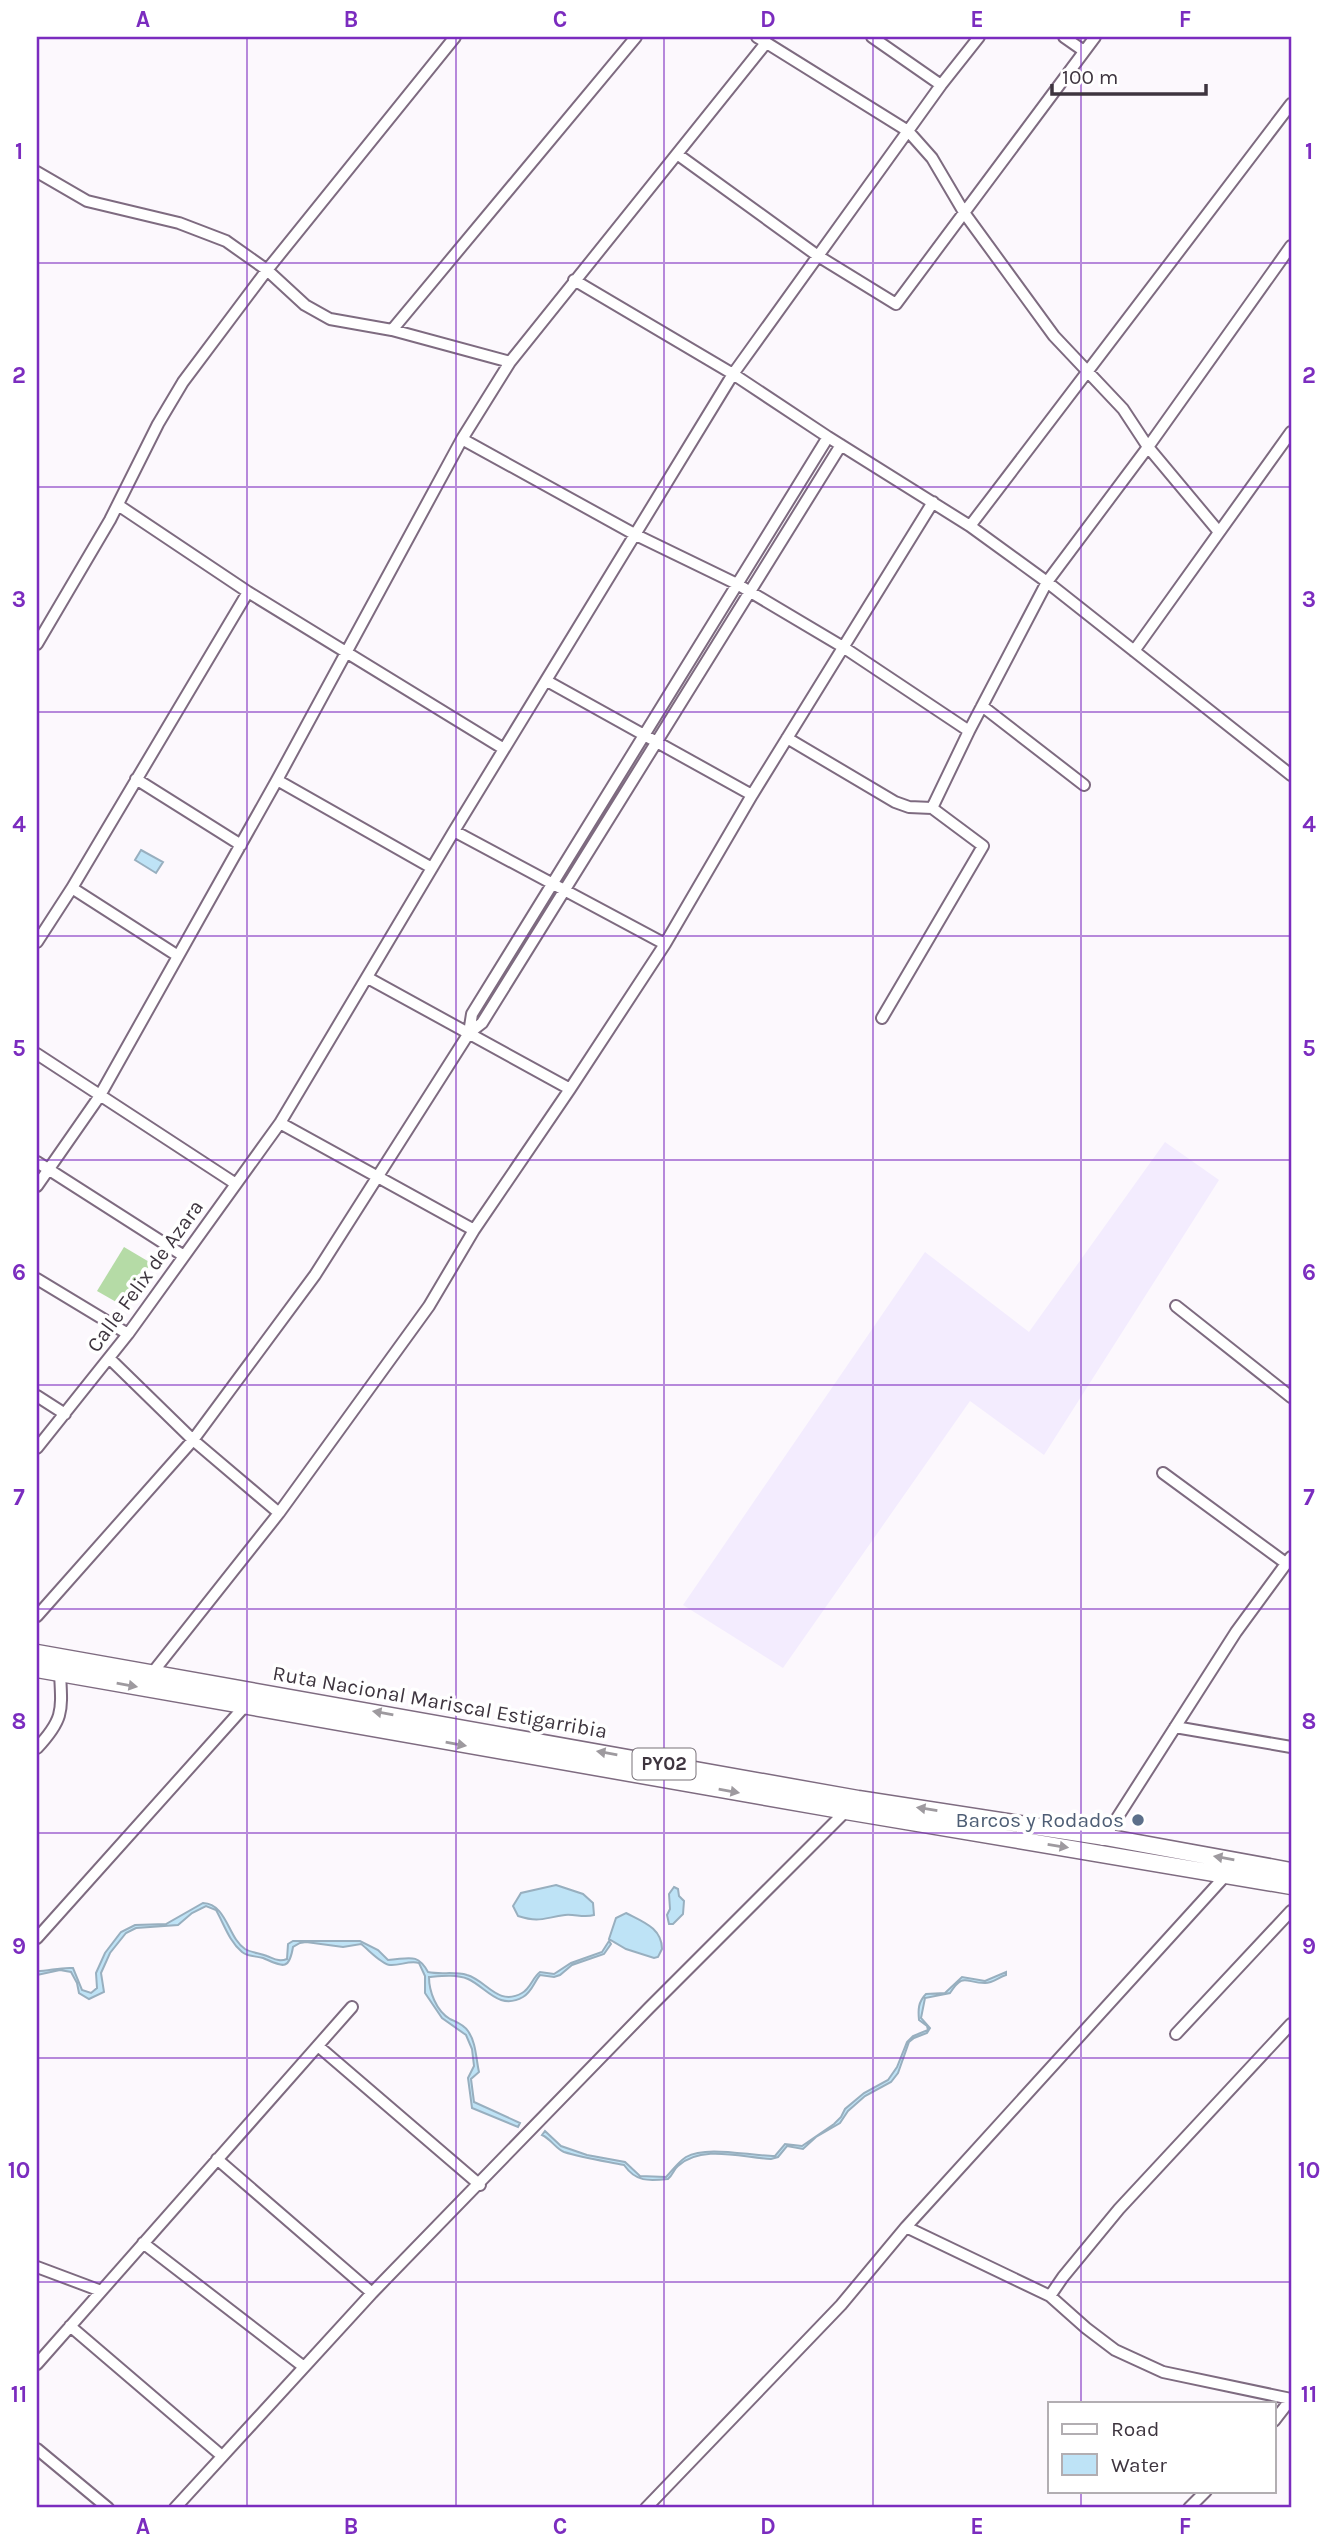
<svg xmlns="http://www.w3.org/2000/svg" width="1328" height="2545" font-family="Karla,sans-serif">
<rect width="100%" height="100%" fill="#fcf8fd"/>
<!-- industrial -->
<path fill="#f3ecfe" d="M1165,1142L1219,1180L1044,1455L970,1401L783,1668L683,1605L925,1252L1029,1332Z"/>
<!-- green -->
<path fill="#b5dba6" d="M124,1247L151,1263L125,1307L97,1291Z"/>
<!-- water -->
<path fill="#bee3f6" stroke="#98afbf" stroke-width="2" d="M141,850L163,862L156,873L135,860Z
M556,1885L583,1894L593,1903L594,1915C584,1918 575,1914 565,1915C543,1918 540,1923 518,1916L513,1906L521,1893Z
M674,1887L678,1889L679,1896L684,1901L683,1914L673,1924H669L667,1915L670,1909L669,1894Z
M203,1903C227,1904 228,1938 245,1949C252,1953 260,1953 267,1956C275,1959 279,1962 287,1959L288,1944L293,1941H360L378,1950L388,1960C408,1959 417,1952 428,1972C441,1975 454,1971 467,1975C486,1980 498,2007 522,1993C531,1988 532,1978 540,1972L554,1974L571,1963L602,1952L609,1941L611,1944L604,1954L572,1965L560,1975L554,1977L540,1975C534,1982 532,1992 523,1997C499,2011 486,1987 468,1979C456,1974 441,1976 429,1977C429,1991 436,2011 450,2019C456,2022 463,2024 468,2031C476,2042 476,2059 479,2072L471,2079L474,2102L520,2123L518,2127L472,2108L468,2078L474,2066L472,2049L466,2035L442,2018L425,1993V1976L419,1963C409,1960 400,1966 390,1965C381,1964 369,1950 361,1944L343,1947L306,1942L300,1943L293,1947C289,1972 282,1966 263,1958C257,1956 248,1957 242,1952C229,1941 224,1924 216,1910L206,1906L192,1913L178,1925L136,1928L126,1933L110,1953L101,1973L104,1992L89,1999L79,1993L77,1983L71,1972L60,1970L37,1975V1971C49,1971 60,1967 73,1968L82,1990L91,1993L97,1988L96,1973L105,1953L121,1932L135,1925L166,1924Z
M626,1913C643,1922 662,1928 662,1949L658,1957L654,1958L626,1949L609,1939L616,1918Z
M1006,1972V1975C999,1977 993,1983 985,1983C965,1983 964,1972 950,1993L925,1998L921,2018L930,2028L927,2033L914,2038L909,2042L898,2073L891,2082L865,2096L848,2111L840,2123L816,2137L803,2149L787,2146L778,2157L771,2159C743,2158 702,2144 678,2166C674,2169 673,2175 668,2179C648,2181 636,2182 624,2165C604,2161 583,2158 564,2152C556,2149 551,2139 542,2135L545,2131L561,2146L587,2155L625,2162L640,2176L666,2177C673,2170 677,2163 686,2157C707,2145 749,2156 775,2156L785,2144L802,2146L834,2124L841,2117L845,2109L864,2093L888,2080L897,2067L907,2042L913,2036L928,2030L927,2026L919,2020C918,2010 918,2002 926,1994L945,1993L962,1977L985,1981Z"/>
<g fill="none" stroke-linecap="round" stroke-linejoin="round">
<defs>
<path id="minor" d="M757,37L908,131L932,158L965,214L1054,336L1123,409L1148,447L1219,532
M872,37L941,85
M1064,37L1084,51
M677,154L818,256L896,304L1095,37
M37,172L87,201L179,223L226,241L267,270L305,305L330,319L392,330L510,362
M574,280L733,374L828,437L970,526L1047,582L1291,775
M392,330L636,37
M828,437L472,1014L469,1033L482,1023L841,445
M462,439L636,535L737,584L843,647L969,731
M118,505L248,592L504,749
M970,526L1291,104
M37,644L110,520L158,424L183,382L267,270L455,37
M1134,651L1291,432
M547,681L752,795
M982,706L1084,785
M787,738L895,802L909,807L932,808L983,846L882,1018
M136,779L241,845
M277,780L432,868
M932,808L969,731L1047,582L1148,447L1291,246
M454,831L665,944
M72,888L178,956
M37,942L72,888L248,592
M368,978L570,1089
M37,1054L236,1184
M280,1123L474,1230
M37,1162L184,1256
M37,1186L99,1097L277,780L462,439L510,362L766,43
M37,1279L128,1334
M1176,1306L1291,1397
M109,1358L193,1440L279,1513
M37,1396L65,1414
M37,1448L128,1334L280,1123L454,831L733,374L941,85L979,37
M1163,1473L1287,1564
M37,1616L193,1440L315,1275L469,1033
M153,1672L279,1513L429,1306L474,1230L570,1089L665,944L752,795L933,502
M1175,1727L1291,1747
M37,1748C64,1719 62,1711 60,1673
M1103,1840L1236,1632L1291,1557
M37,1938L244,1707
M1176,2034L1291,1911
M318,2046L480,2185
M217,2159L372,2293
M906,2227L1050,2296L1086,2328L1115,2350L1163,2372L1291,2399
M143,2243L304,2367
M37,2267L101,2291
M1050,2296L1063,2277L1119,2209L1291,2024
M70,2326L222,2456
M37,2364L352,2007
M1274,2421L1291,2399
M37,2449L108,2508
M175,2508L372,2293L649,2008L846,1811
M646,2508L841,2305L906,2227L1226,1875
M1189,2508L1206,2491"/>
<path id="highway" d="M37,1653L858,1799L1105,1837L1291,1871
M37,1669L846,1811L1291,1886"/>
</defs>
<!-- minor casing -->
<use href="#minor" stroke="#7e6b80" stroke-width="14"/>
<!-- highway casing -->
<use href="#highway" stroke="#7e6b80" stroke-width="19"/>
<!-- minor -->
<use href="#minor" stroke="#fff" stroke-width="10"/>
<!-- highway -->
<use href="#highway" stroke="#fff" stroke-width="16"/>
</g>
<!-- one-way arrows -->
<defs><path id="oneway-solid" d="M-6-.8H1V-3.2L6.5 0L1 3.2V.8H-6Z" transform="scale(1.75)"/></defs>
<g fill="#9e9a9f">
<use href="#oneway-solid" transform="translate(127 1685) rotate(10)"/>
<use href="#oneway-solid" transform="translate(383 1713) rotate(-170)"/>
<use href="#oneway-solid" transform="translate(456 1744) rotate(10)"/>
<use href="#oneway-solid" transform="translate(607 1753) rotate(-170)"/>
<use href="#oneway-solid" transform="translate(729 1791) rotate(10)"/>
<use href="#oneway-solid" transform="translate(927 1809) rotate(-171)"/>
<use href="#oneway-solid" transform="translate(1058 1846) rotate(9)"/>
<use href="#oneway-solid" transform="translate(1224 1858) rotate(-170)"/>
</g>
<!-- grid -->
<path fill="none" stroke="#7b2cbf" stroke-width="2" stroke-opacity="0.55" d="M247,37V2508M456,37V2508M664,37V2508M873,37V2508M1081,37V2403M37,263H1291M37,487H1291M37,712H1291M37,936H1291M37,1160H1291M37,1385H1291M37,1609H1291M37,1833H1291M37,2058H1291M37,2282H1291M1081,2491V2508"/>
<!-- markers -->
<circle fill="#5c6f8a" stroke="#fff" stroke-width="2.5" cx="1138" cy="1820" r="7"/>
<g text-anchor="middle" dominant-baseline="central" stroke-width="7" stroke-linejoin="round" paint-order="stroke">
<!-- shield labels -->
<rect fill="#fff" stroke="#787279" stroke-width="2" x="632.5" y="1748.5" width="63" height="31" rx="5"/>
<g font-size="19" font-weight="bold" fill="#3e353f">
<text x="664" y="1764">PY02</text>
</g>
<!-- street labels -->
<g font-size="21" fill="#3e353f" stroke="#fff">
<text transform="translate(145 1276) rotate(-54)">Calle Felix de Azara</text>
<text transform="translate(440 1702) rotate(10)">Ruta Nacional Mariscal Estigarribia</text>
</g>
<!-- service labels -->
<g font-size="21" fill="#4e5e75" stroke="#fff" text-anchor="end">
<text x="1124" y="1820">Barcos y Rodados</text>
</g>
</g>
<!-- border -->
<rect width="1328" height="2545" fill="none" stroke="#ffffff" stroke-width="77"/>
<!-- legend -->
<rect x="1048" y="2402" width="228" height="91" fill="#ffffff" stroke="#b2aeb2" stroke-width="2"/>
<rect x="1062" y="2424" width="35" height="10" fill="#ffffff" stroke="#b2aeb2" stroke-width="2"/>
<text x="1111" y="2436" font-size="21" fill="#3e353f">Road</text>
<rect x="1062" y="2454" width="35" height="21" fill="#bee3f6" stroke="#b2aeb2" stroke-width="2"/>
<text x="1111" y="2472" font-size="21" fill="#3e353f">Water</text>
<!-- scale -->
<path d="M1052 84v10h154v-10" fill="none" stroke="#3e353f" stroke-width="3.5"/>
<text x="1062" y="84" font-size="21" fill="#3e353f" stroke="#ffffff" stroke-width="5" paint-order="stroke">100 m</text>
<rect x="38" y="38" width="1252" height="2468" fill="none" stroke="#7b2cbf" stroke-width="2.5"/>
<g font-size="23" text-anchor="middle" font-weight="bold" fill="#7b2cbf">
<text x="143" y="27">A</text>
<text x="351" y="27">B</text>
<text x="560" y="27">C</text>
<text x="768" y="27">D</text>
<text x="977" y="27">E</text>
<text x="1185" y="27">F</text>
<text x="19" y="159">1</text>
<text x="1309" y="159">1</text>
<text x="19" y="383">2</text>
<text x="1309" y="383">2</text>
<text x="19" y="607">3</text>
<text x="1309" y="607">3</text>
<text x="19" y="832">4</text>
<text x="1309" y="832">4</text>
<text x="19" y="1056">5</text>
<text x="1309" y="1056">5</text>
<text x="19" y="1280">6</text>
<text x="1309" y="1280">6</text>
<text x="19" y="1505">7</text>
<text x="1309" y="1505">7</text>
<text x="19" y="1729">8</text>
<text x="1309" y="1729">8</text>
<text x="19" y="1954">9</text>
<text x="1309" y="1954">9</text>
<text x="19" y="2178">10</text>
<text x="1309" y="2178">10</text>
<text x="19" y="2402">11</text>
<text x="1309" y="2402">11</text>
<text x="143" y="2534">A</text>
<text x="351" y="2534">B</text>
<text x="560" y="2534">C</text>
<text x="768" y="2534">D</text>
<text x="977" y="2534">E</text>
<text x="1185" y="2534">F</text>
</g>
</svg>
